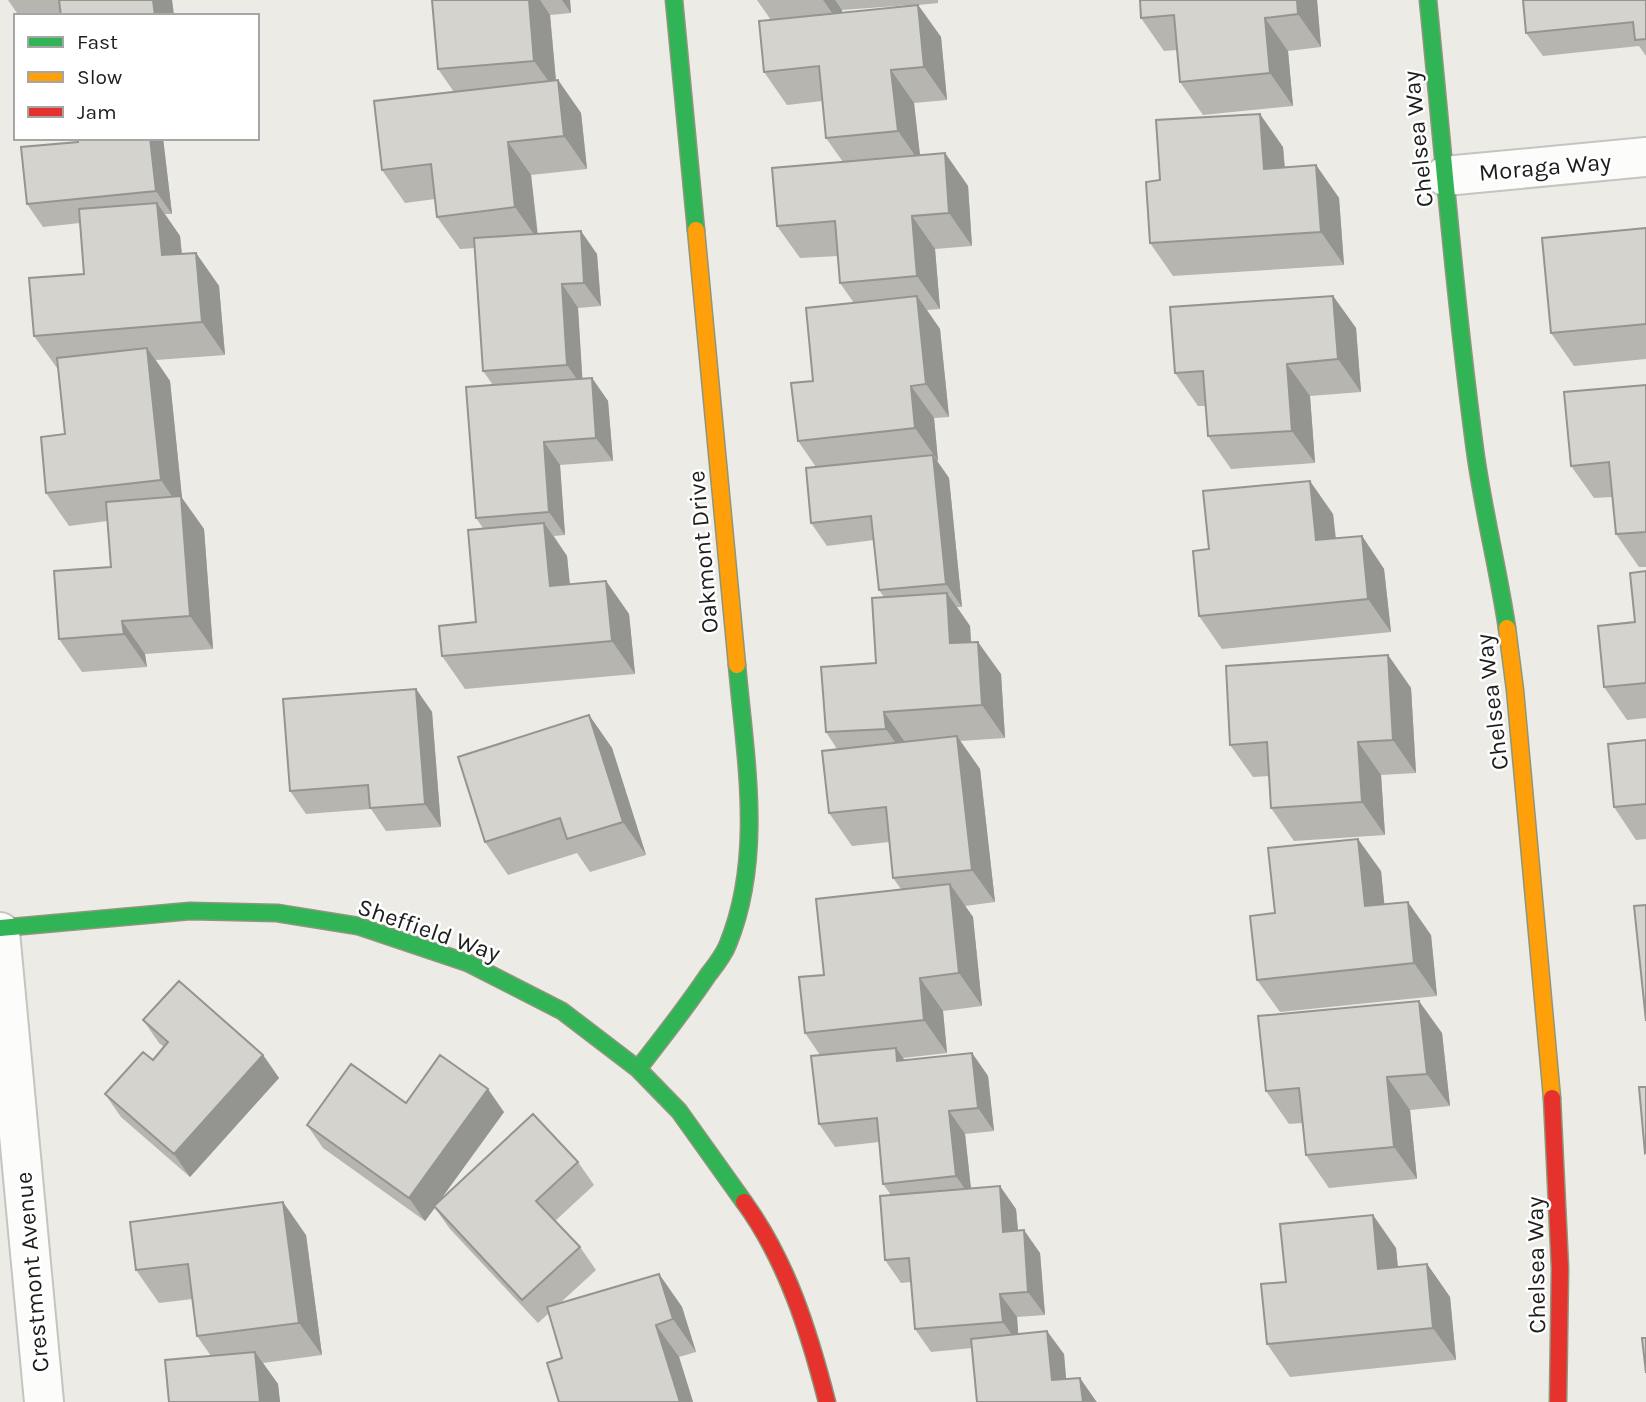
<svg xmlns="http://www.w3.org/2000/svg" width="1646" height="1402" font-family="Karla,sans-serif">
<rect width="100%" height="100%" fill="#ecebe5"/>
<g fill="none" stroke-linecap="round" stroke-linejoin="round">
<defs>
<path id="street" d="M1445,176L1646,157
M0,932L44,1402"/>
<path id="fast" d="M674,0L696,230
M1428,0C1443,150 1455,300 1475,450C1483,510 1498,568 1507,628
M0,928L190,911L277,913L358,926L468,963L562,1011L638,1069L679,1111L744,1202
M638,1069C662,1038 686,1008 708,975C715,966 724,955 728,944C764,856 745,757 737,665"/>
<path id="slow" d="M696,230L737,665
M1507,628L1515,690L1552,1098"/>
<path id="jam" d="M1552,1098L1560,1268L1558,1402
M744,1202C787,1261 809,1332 827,1402"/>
</defs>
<!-- street casing -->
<use href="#street" stroke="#c4c4c1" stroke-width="42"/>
<!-- fast casing -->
<use href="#fast" stroke="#8e967c" stroke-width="19"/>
<!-- slow casing -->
<use href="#slow" stroke="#8e967c" stroke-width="19"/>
<!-- jam casing -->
<use href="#jam" stroke="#8e967c" stroke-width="19"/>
<!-- street -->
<use href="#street" stroke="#fcfcfb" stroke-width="38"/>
<!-- fast -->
<use href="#fast" stroke="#30b455" stroke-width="16"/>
<!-- slow -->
<use href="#slow" stroke="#ff9f0a" stroke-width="16"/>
<!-- jam -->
<use href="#jam" stroke="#e5322d" stroke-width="16"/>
</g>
<!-- wall -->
<path fill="#b6b5b0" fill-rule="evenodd" d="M8,0H172L174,16H19Z
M432,0H570L571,13L550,15L556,80H558L581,113L587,169L531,175L538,234L597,254L601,306L578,308L582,379L592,378L608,401L613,461L560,465L565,535L554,536L567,556L570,585L606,581L629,614L635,674L465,689L442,656L476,622L483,528L476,518L493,385L483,371L475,248L460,249L437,217L435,199L405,203L382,170L454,92L438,69Z
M757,0H938V3L918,5L941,37L947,100L914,103L920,155L945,153L968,186L972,246L935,249L940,309L927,310L940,329L949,417L934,418L938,461H937L949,478L962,607H957L970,626L971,642L1001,674L1005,738L960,741L980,769L995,902L965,906L973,917L982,1006L943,1011L947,1053L903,1058L905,1060L972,1053L988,1076L994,1131L965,1134L971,1188L1016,1209L1018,1230L1040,1253L1045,1315L1017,1317L1018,1334L1064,1354L1066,1379L1097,1402H977L972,1348L931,1352L915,1329L911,1282L901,1283L885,1260L891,1195L883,1184L879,1142L835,1147L819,1124L820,1055L805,1033L824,975L901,889L893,878L889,842L852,846L829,813L837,749L826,732L876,663L884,597L879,590L874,540L827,546L811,523L816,467L798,441L813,381L854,303L840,283L838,256L800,258L777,226L843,162L826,138L822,101L787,105L764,72L771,20ZM910,5L842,13V10Z
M1317,0L1321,47L1288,51L1293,106L1203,115L1180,82L1177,50L1164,51L1141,18Z
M1646,0V56L1639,46L1543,56L1526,33Z
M163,138L172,214H165L180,236L182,254L196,253L219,286L225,355L156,360L170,381L182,498L204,529L213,649L145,654L147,667L82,672L59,639L111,567L107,521L69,526L46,493L65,434L58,368H57L34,336L84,274L80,223L43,227L27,204L78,142Z
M1283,147L1285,167L1316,165L1339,198L1344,265L1173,276L1150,243L1160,180Z
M1646,228V359L1574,366L1551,333Z
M1333,296L1356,328L1361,392L1310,396L1315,463L1231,469L1208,436L1206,406H1198L1175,373Z
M1646,385V567H1639L1616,534L1612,497L1594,498L1571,466Z
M1333,514L1336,538L1362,536L1384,569L1391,632L1222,649L1199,616L1209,549Z
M1646,571V718L1627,720L1604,687L1635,622Z
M1388,655L1411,688L1416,773L1381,775L1385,835L1294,841L1271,808L1269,776L1253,777L1230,745Z
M416,689L432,712L441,827L386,831L371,809L306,814L290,791Z
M589,715L612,748L646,855L590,872L577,853L508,875L485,842Z
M1646,740V839L1636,840L1614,807Z
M1381,871L1384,904L1431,935L1437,996L1280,1012L1257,980L1275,913Z
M143,1020L263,1055L279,1078L190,1177L121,1117L105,1094L153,1060L164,1047L159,1043Z
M1442,1033L1450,1106L1410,1110L1417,1179L1329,1188L1306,1155L1303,1123L1289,1124L1266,1091Z
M406,1103L504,1112L441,1199L578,1162L594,1185L555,1221L580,1247L596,1270L559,1304L659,1274L682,1307L696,1352L679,1357L693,1402H559L562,1358L549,1313L538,1323L450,1229L435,1208L425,1221L323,1148L307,1125Z
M306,1235L322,1355L263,1363L278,1384L280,1402H169L211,1356L197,1336L192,1299L159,1303L136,1270Z
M1396,1248L1398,1267L1427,1264L1450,1297L1456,1360L1290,1377L1267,1344L1286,1282Z"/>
<!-- shaded-wall -->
<path fill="#949490" d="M153,0H172L174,16H155Z
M529,0H540L550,15L557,93L534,61Z
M562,0H570L571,13Z
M823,0H835L842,10V27Z
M1297,0H1317L1321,47L1298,14Z
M918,5L941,37L947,100L924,67Z
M1265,18L1288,51L1293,106L1270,73Z
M891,70L914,103L921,164L898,131Z
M558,80L581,113L587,169L564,136Z
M1260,114L1283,147L1287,201L1264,169Z
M150,138H163L172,214L156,191Z
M508,142L531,175L538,240L515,207Z
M945,153L968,186L972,246L949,213Z
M1316,165L1339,198L1344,265L1321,232Z
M157,203L180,236L185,288L162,255Z
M912,216L935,249L940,309L917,276Z
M581,231L597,254L601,306L584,283Z
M196,253L219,286L225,355L202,322Z
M562,284L578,308L583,388L567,365Z
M917,296L940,329L949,417L926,384Z
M1333,296L1356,328L1361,392L1338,359Z
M147,348L170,381L182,498L204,529L213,649L190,616L182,511L161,480Z
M1287,364L1310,396L1315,463L1292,431Z
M592,378L608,401L613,461L596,438Z
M911,386L934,418L938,461L915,428Z
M544,442L560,465L565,535L549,512Z
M933,455L949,478L962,607L946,584Z
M1310,481L1333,514L1339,573L1316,540Z
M544,523L567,556L573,619L550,586Z
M1362,536L1384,569L1391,632L1368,599Z
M606,581L629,614L635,674L612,641Z
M947,593L970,626L973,676L950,643Z
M122,621L145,654L147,667L124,634Z
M978,642L1001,674L1005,738L982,705Z
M1388,655L1411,688L1416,773L1393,740Z
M416,689L432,712L441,827L425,804Z
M884,712L907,745L909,762L886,729Z
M589,715L612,748L646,855L623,822Z
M957,736L980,769L995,902L972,870Z
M1358,742L1381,775L1385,835L1362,802Z
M1358,839L1381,871L1388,939L1365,906Z
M950,884L973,917L982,1006L959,973Z
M1408,902L1431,935L1437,996L1414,963Z
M920,978L943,1011L947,1053L924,1020Z
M1419,1001L1442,1033L1450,1106L1427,1074Z
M896,1048L912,1071L897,1061Z
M972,1053L988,1076L994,1131L978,1108Z
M263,1055L279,1078L190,1177L174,1154Z
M1387,1077L1410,1110L1417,1179L1394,1147Z
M488,1089L504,1112L425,1221L409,1198Z
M949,1111L965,1134L972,1199L956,1176Z
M1000,1186L1016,1209L1020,1255L1003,1232Z
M283,1202L306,1235L322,1355L299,1323Z
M1373,1215L1396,1248L1401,1301L1378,1269Z
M1024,1230L1040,1253L1045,1315L1028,1292Z
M1427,1264L1450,1297L1456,1360L1433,1328Z
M659,1274L682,1307L696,1352L673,1319Z
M1000,1294L1017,1317L1019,1345L1003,1322Z
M656,1325L679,1357L693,1402H680Z
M1047,1331L1064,1354L1068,1402L1052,1380Z
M255,1352L278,1384L280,1402H260Z
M1080,1378L1096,1401L1097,1402H1083Z"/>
<!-- building -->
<path fill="#d4d3cd" stroke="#949490" stroke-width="2" d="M59,0H153L155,16H61Z
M432,0H529L534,61L438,69Z
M1140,0H1297L1298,14L1265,18L1270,73L1180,82L1174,15L1141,18Z
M1523,0H1646V39L1635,40L1633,22L1526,33Z
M918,5L924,67L891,70L898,131L826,138L819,66L764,72L759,21Z
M558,80L564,136L508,142L515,207L437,217L431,164L382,170L374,101Z
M1260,114L1264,169L1316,165L1321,232L1150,243L1146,182L1160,180L1156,120Z
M78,138H150L156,191L27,204L21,147L78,142Z
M945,153L949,213L912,216L917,276L840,283L835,221L777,226L772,168Z
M157,203L162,255L196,253L202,322L34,336L29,278L84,274L79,209Z
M1646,228V324L1551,333L1542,238Z
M581,231L584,283L562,284L567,365L483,371L474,238Z
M917,296L926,384L911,386L915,428L798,441L791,383L813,381L806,308Z
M1333,296L1338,359L1287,364L1292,431L1208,436L1203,371L1175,373L1170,307Z
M147,348L161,480L46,493L41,437L65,434L57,358Z
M592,378L596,438L544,442L549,512L476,518L466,387Z
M1646,385V532L1616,534L1609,462L1571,466L1564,392Z
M933,455L946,584L879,590L871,516L811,523L806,468Z
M1310,481L1316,540L1362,536L1368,599L1199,616L1193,551L1209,549L1203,491Z
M181,496L190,616L122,621L124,634L59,639L54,571L111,567L106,502Z
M544,523L550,586L606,581L612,641L442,656L439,626L476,622L468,530Z
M1646,571V683L1604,687L1598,626L1635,622L1630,573Z
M947,593L950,643L978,642L982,705L884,712L886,729L826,732L821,667L876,663L872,598Z
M1388,655L1393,740L1358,742L1362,802L1271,808L1267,742L1230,745L1226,666Z
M416,689L425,804L370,808L368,785L290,791L283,699Z
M589,715L623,822L567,839L560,818L485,842L458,757Z
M957,736L972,870L893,878L886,807L829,813L822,751Z
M1646,740V804L1614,807L1608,744Z
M1358,839L1365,906L1408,902L1414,963L1257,980L1250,916L1275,913L1268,848Z
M950,884L959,973L920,978L924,1020L805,1033L799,977L824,975L816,899Z
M1646,905V1021L1634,906Z
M179,981L263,1055L174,1154L105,1094L143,1052L153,1060L168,1042L143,1020Z
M1419,1001L1427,1074L1387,1077L1394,1147L1306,1155L1299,1088L1266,1091L1258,1016Z
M896,1048L897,1061L972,1053L978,1108L949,1111L956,1176L883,1184L877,1118L819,1124L811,1056Z
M440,1055L488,1089L409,1198L307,1125L351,1064L406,1103Z
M1639,1087H1646V1152L1645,1153Z
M533,1114L578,1162L536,1201L580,1247L522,1300L434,1206Z
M1000,1186L1003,1232L1024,1230L1028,1292L1000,1294L1003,1322L915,1329L909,1258L885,1260L880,1196Z
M283,1202L299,1323L197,1336L188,1264L136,1270L130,1222Z
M1373,1215L1378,1269L1427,1264L1433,1328L1267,1344L1261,1284L1286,1282L1280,1224Z
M659,1274L673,1319L656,1325L680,1402H559L547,1363L562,1358L547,1307Z
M1047,1331L1052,1380L1080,1378L1083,1402H977L971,1339Z
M1642,1338H1646V1373Z
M255,1352L260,1402H169L165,1360Z"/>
<g text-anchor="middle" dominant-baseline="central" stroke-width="5" stroke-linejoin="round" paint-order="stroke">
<!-- street labels -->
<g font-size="24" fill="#1d1d1d" stroke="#fff">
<text transform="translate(1418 139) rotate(-96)">Chelsea Way</text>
<text transform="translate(1545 167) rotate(-5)">Moraga Way</text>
<text transform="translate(703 552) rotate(-95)">Oakmont Drive</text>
<text transform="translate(1492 702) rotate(-97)">Chelsea Way</text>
<text transform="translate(429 930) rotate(19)">Sheffield Way</text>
<text transform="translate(1536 1265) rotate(-91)">Chelsea Way</text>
<text transform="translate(32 1272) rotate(-95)">Crestmont Avenue</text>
</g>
</g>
<!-- legend -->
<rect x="14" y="14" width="245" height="126" fill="#ffffff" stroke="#a5a5a5" stroke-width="2"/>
<rect x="28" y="37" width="35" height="10" fill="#30b455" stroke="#a5a5a5" stroke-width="2"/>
<text x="77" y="49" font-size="21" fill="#1d1d1d">Fast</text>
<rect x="28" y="72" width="35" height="10" fill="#ff9f0a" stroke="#a5a5a5" stroke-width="2"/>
<text x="77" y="84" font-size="21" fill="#1d1d1d">Slow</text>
<rect x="28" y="107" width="35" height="10" fill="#e5322d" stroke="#a5a5a5" stroke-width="2"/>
<text x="77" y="119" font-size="21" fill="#1d1d1d">Jam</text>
</svg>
